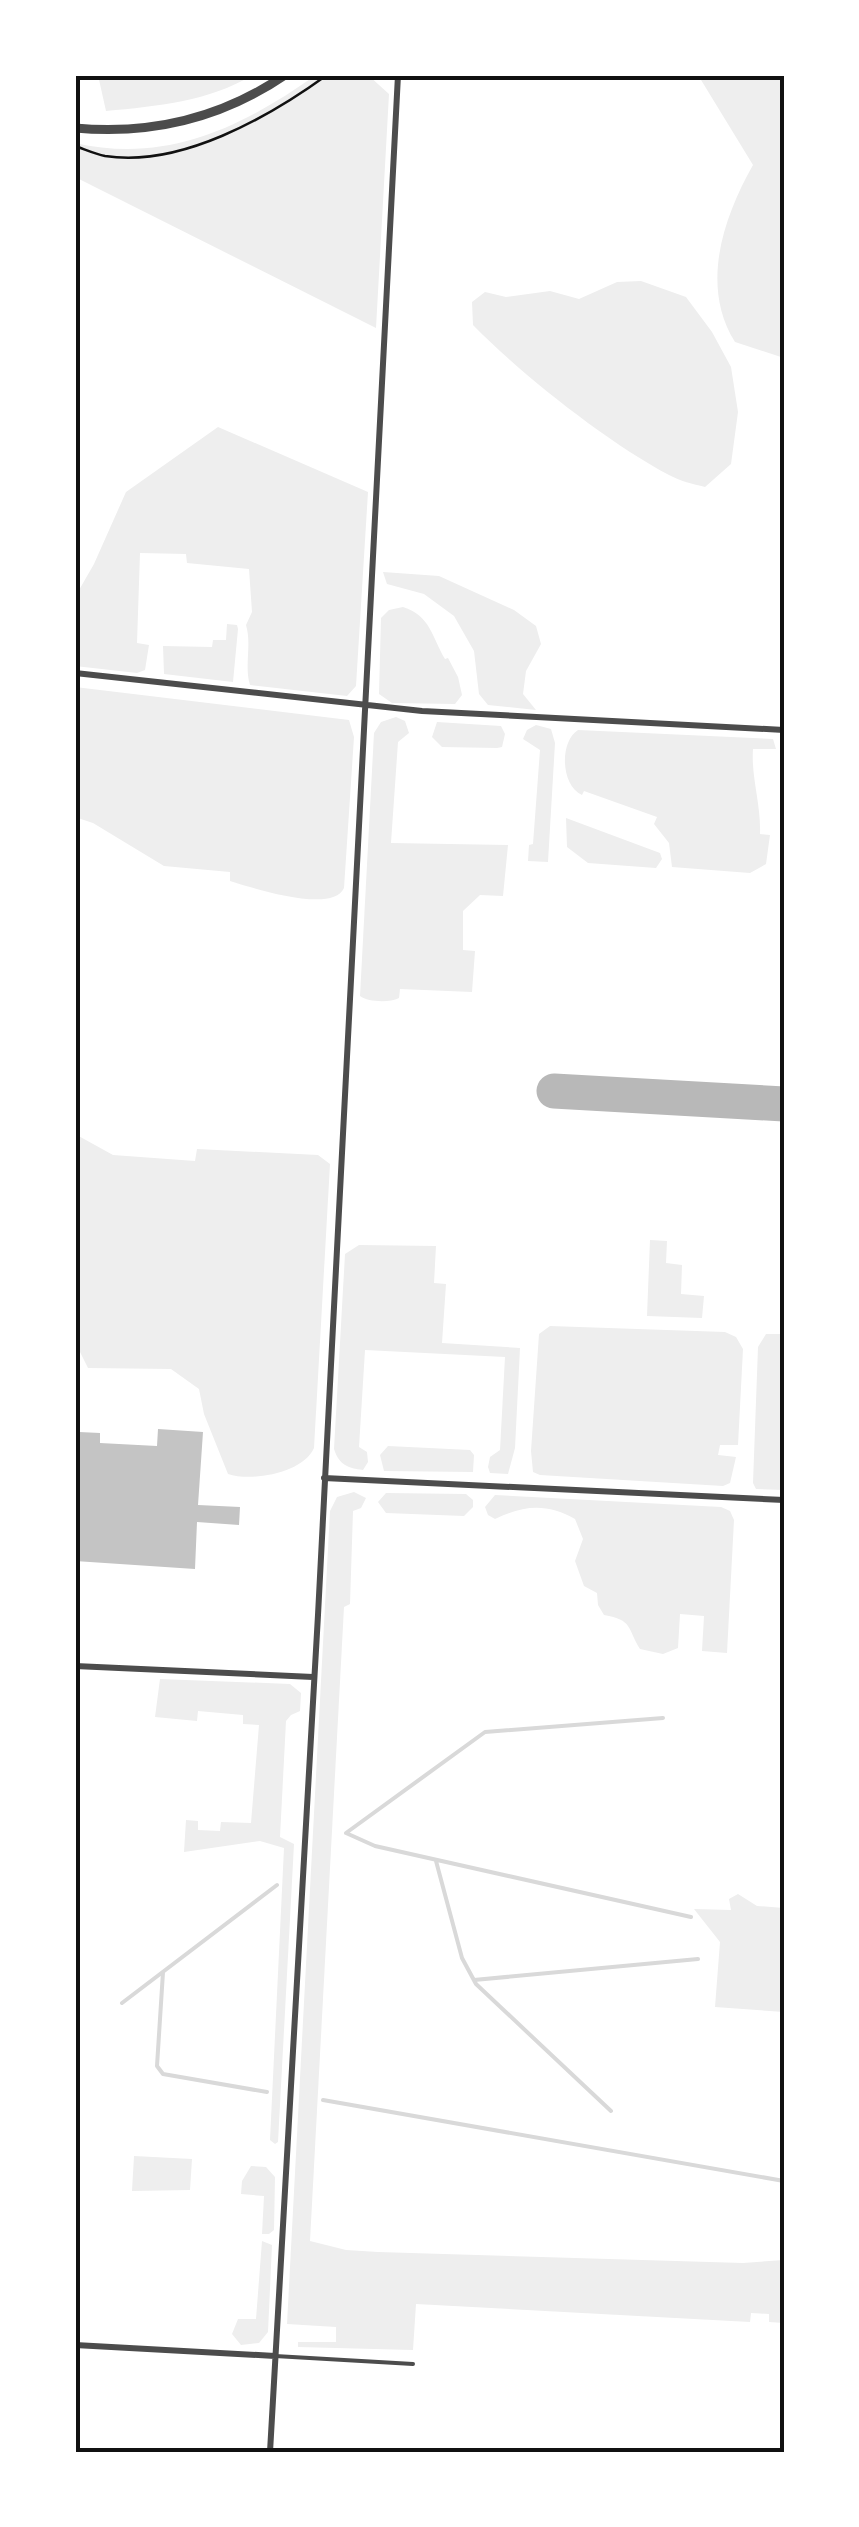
<svg xmlns="http://www.w3.org/2000/svg" width="859" height="2527" font-family="Ubuntu,sans-serif">
<rect width="100%" height="100%" fill="#fff"/>
<!-- green -->
<path fill="#eee" d="M98,75H253C207,102 158,106 106,111Z
M316,75H368L389,94L376,328L75,177V143C168,164 242,127 316,75Z
M698,75H784V358L735,342C700,286 723,218 753,165Z
M641,281L686,297L712,332L731,367L738,412L731,464L705,487C693,484 680,481 669,475C607,442 522,375 473,325L472,302L485,292L506,297L550,291L579,299L617,282Z
M218,427L368,492L356,686L347,696L250,685C244,666 252,645 246,625L252,612L249,569L187,563L186,554L140,553L137,643L149,645L145,670L137,673L75,666V597L94,564L126,492Z
M383,572L439,576L514,610L536,626L541,644L526,671L523,694L536,710L488,705L479,694L474,651L454,616L424,594L387,584Z
M403,607C430,615 432,637 445,659L448,658L458,677L462,695L455,704L392,703L379,694L381,618L389,610Z
M227,624L237,625L238,629L233,682L164,674L163,646L212,647L213,640H226Z
M75,687L349,720L354,737L344,888C333,914 253,888 230,881V872L164,866L93,823L75,817Z
M396,717L405,721L409,733L398,742L391,843L508,845L503,896L480,895L463,911V950L475,951L472,992L400,989L399,998C389,1003 368,1002 360,996L374,733L381,722Z
M437,722L501,726L505,734L502,747L497,748L442,747L432,737Z
M536,725L551,729L555,743L548,862L528,861L529,845L533,844L540,750L523,739L527,730Z
M578,730L773,739L776,749H753C751,778 761,803 760,834L770,835L766,864L750,873L672,867L669,843L654,824L657,817L584,791L582,795C561,786 559,742 578,730Z
M566,818L660,853L662,859L656,868L588,863L567,847Z
M75,1134L113,1155L195,1161L197,1149L318,1155L330,1164L314,1448C303,1473 252,1482 228,1474L204,1414L199,1389L171,1369L88,1368L75,1342Z
M650,1240L667,1241L666,1263L682,1265L681,1294L704,1296L702,1318L647,1316Z
M359,1245L436,1246L434,1283L446,1284L442,1343L520,1348L515,1448L508,1474L490,1473L488,1467L490,1457L500,1450L505,1357L365,1350L359,1447L367,1452L368,1462L363,1470C348,1468 339,1465 334,1449L345,1254Z
M550,1326L725,1332L736,1337L743,1349L738,1445H720L718,1455L736,1457L730,1483L723,1486L540,1475L533,1472L531,1451L539,1334Z
M766,1334H784V1490L756,1489L753,1483L758,1347Z
M388,1446L470,1450L474,1455L473,1472L384,1471L380,1455Z
M354,1492L366,1498L361,1508L353,1511L350,1604L344,1607L310,2241L346,2250L378,2252L743,2263L784,2260V2323L769,2322V2314L751,2313L750,2322L416,2304L413,2350L298,2347V2342H336V2327L287,2324L330,1511L337,1497Z
M386,1493L466,1494L473,1500V1507L464,1516L386,1513L378,1502Z
M495,1495L721,1507L730,1511L734,1520L727,1653L702,1651L704,1616L680,1614L678,1648L663,1654L640,1649C627,1628 633,1620 604,1615L598,1605L597,1593L584,1586L575,1561L583,1539L575,1519C547,1503 524,1505 495,1519L488,1515L485,1507Z
M160,1679L290,1684L301,1693L300,1711L291,1715L286,1721L280,1837L294,1844L278,2142L275,2144L270,2140L284,1848L260,1841L184,1852L186,1820L198,1821V1830L220,1831L221,1822L251,1823L259,1725L243,1724V1715L198,1711L197,1721L155,1717Z
M738,1894L757,1906L784,1908V2012L715,2007L720,1942L694,1909L731,1910L729,1899Z
M134,2156L192,2159L190,2190L132,2191Z
M251,2166L266,2167L275,2177L274,2230L269,2234H262L264,2196L241,2194L242,2181Z
M262,2241L272,2245L268,2332L259,2343L241,2345L232,2334L238,2319H256Z"/>
<g fill="none" stroke-linecap="round" stroke-linejoin="round">
<!-- stream -->
<path stroke="#d9d9d9" stroke-width="4" d="M663,1718L485,1732L346,1833L375,1846L691,1917
M436,1861L462,1958L476,1984L611,2111
M163,1972L157,2066L163,2074L267,2092
M474,1980L698,1959
M122,2003L277,1885
M323,2100L784,2181"/>
<!-- taxiway -->
<path stroke="#b8b8b8" stroke-width="35" d="M554,1091L784,1104"/>
</g>
<!-- building -->
<path fill="#c4c4c4" d="M158,1429L203,1432L198,1505L240,1507L239,1525L197,1522L195,1569L75,1561V1441H79V1432L100,1433V1443L157,1446Z"/>
<g fill="none" stroke-linecap="round" stroke-linejoin="round">
<!-- path -->
<path stroke="#111" stroke-width="2.5" d="M75,146C84,149 95,154 105,156C180,168 269,117 327,75"/>
<!-- service -->
<path stroke="#4c4c4c" stroke-width="4" d="M275,2356L413,2364"/>
<!-- minor -->
<path stroke="#4c4c4c" stroke-width="6" d="M75,673L422,711L784,730
M324,1478L784,1500
M75,1666L313,1677
M75,2345L275,2356
M270,2452L318,1615L398,75"/>
<!-- tertiary -->
<path stroke="#4c4c4c" stroke-width="9" d="M75,128C151,135 222,118 285,75"/>
</g>
<!-- border -->
<rect width="859" height="2527" fill="none" stroke="#ffffff" stroke-width="155"/>
<rect x="78" y="78" width="704" height="2372" fill="none" stroke="#111" stroke-width="4"/>
</svg>
